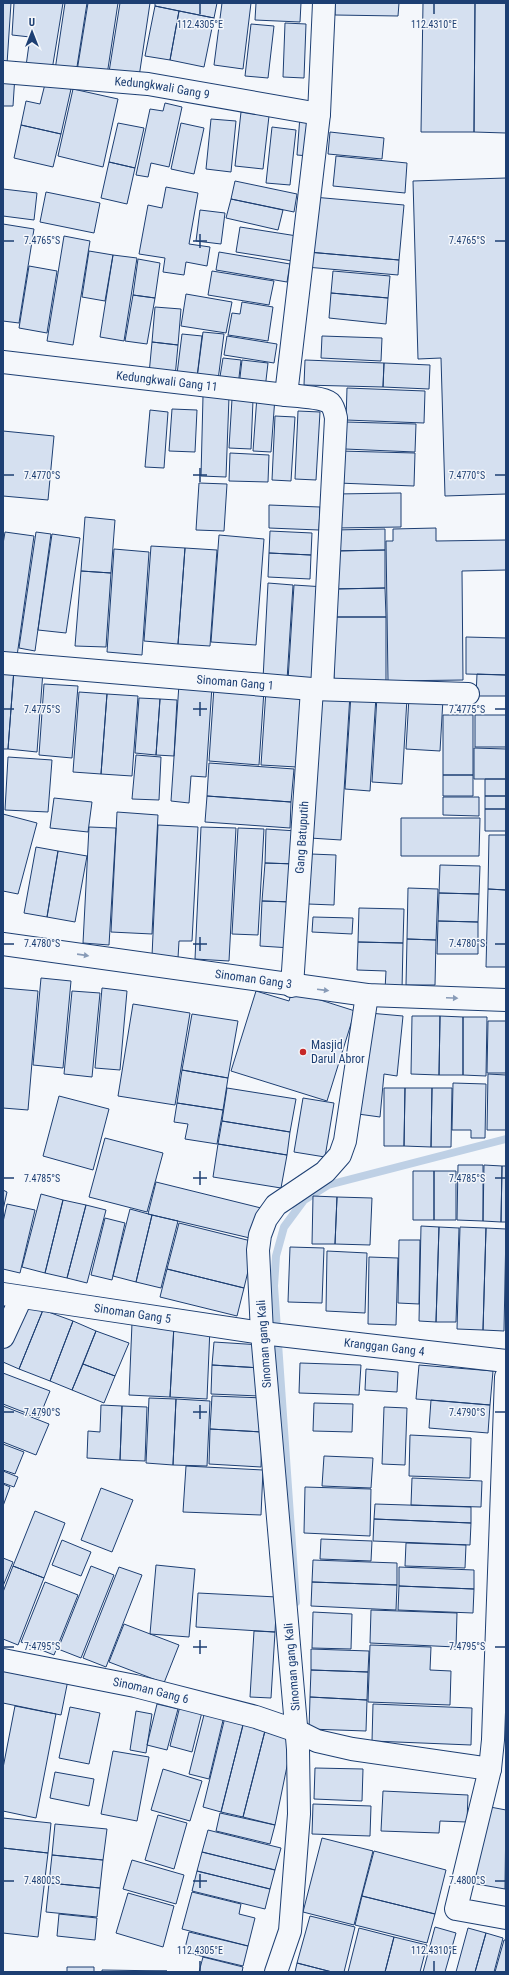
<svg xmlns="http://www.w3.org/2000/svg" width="509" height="1975" font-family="'Roboto Condensed',sans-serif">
<rect width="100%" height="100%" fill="#f4f7fb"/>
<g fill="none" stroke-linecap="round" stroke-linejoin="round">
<!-- stream -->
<path stroke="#bed0e5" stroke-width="8" d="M296,1602L274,1286L276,1256L284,1227L304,1200L328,1185L506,1139"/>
</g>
<!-- building -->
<path fill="#d5e0f0" stroke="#1d3f73" d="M3,3H11L7,64L3,63Z
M14,3H63L52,70L26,66L30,37L12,35Z
M65,3H87L76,73L55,70Z
M88,3H118L107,75L77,71Z
M120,3H150L139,77L109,72Z
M155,3H217L214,18L155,6Z
M222,3H251L243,69L214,65Z
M256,3H301L300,22L255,20Z
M335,3H399L398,16L335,15Z
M423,3H475L474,132H421Z
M475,3H506V133L474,132Z
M155,6L179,11L170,60L145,56Z
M179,11L214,18L204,67L170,60Z
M285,23L306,24L304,78L283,77Z
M251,24L274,26L268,78L245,76Z
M3,74L15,75L13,106H3Z
M45,84L71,89L61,134L21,125L26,101L40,104Z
M73,89L118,99L103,167L58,156Z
M165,103L182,107L169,167L151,163L148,177L136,175L150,109L163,111Z
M241,112L269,116L263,169L235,166Z
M300,116L313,118L309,156L297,155Z
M211,119L236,121L231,172L206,169Z
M118,123L144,128L135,168L109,162Z
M181,123L204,128L194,174L171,169Z
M21,125L61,134L53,167L14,158Z
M272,127L296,130L290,185L266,183Z
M330,132L384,138L382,159L328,154Z
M336,156L407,163L405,193L333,186Z
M109,162L135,168L127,204L101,198Z
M506,178V494L445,496L441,358L418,359L413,181Z
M235,181L297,194L294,212L231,199Z
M166,187L198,193L189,244L210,247L207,266L186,262L184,275L163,272L165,258L139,254L148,205L162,208Z
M3,189L37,193L34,220L3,216Z
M46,192L100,203L94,233L40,222Z
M313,197L404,205L399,260L308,252Z
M231,199L283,210L278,230L226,218Z
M200,210L225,213L221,244L196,241Z
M3,224L34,229L19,323L3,321Z
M240,227L297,236L293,261L236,252Z
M64,236L90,241L73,345L47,341Z
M89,251L113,255L105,301L82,297Z
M219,252L290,264L287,282L216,270Z
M308,252L399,260L398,275L306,267Z
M113,255L137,258L124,341L100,337Z
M138,259L160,263L155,298L133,295Z
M29,266L57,271L47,333L19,328Z
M212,271L274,281L269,305L208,295Z
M333,271L390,276L388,298L331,293Z
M331,293L388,298L386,324L329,318Z
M186,294L232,302L226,333L181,326Z
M133,295L155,298L147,344L125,341Z
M242,302L273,307L268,341L228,335L232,313L240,314Z
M155,307L181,309L178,345L152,342Z
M203,332L224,334L218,380L197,378Z
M182,334L202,336L197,377L177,374Z
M227,336L277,344L274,363L224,355Z
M322,336L382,338L381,361L321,358Z
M152,342L178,345L175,377L149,374Z
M223,358L241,360L238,386L219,383Z
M242,360L268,363L265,389L239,386Z
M305,360L384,363L383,387L304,385Z
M384,363L430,365L429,389L383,387Z
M347,388L425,391L424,423L346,420Z
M203,396L229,397L226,477L201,476Z
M257,396L275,397L271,452L253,451Z
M232,399L253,400L251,449L229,448Z
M172,409L197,410L195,452L169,451Z
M150,410L168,412L164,468L145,467Z
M298,411L320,412L316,480L295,479Z
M275,416L295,417L291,481L272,480Z
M346,422L416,424L415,452L345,449Z
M3,431L54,436L48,500L3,496Z
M340,451L415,453L414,486L338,483Z
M230,453L269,455L268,482L229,481Z
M199,483L227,484L224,531L196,530Z
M401,493V527L336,528V494Z
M269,505L320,507L319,530L269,528Z
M85,517L115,520L111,573L81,571Z
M436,528V541L506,540V570L462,571L463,680L388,681L386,541H393V529Z
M385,529V550L333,551V530Z
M270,531L312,533L311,555L269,553Z
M5,532L34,536L17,656L3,654V544Z
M36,532L51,534L35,651L19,648Z
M52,534L80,538L66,633L38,630Z
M219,535L264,539L256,645L211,642Z
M151,546L185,548L178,644L144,641Z
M185,548L217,550L210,646L178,644Z
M114,549L149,552L142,655L107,652Z
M385,550V588L333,589V551Z
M269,553L311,555L310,579L268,577Z
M81,571L111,573L106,647L75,646Z
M268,583L293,585L287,680L263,679Z
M294,585L325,587L319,683L288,680Z
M385,588L386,617H333V589Z
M333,617H386V681H334Z
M466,637L506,638V675L466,674Z
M3,668L14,669L8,749H3Z
M14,669L43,671L37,752L8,749Z
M477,674L506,675V696H476Z
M44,684L78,686L72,758L39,755Z
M179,684L212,686L206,777L191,776L189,803L171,801Z
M214,687L264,690L259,765L209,761Z
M266,690L302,692L297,767L261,765Z
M79,692L107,694L101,774L73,772Z
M318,692L350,694L341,840L310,838Z
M107,694L138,696L132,776L101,774Z
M351,694L376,696L370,791L345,789Z
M377,696L407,698L402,784L372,782Z
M409,697L443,699L440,751L406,749Z
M139,698L160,699L156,755L135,753Z
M160,699L177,700L174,756L156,755Z
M443,715H473V775H443Z
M475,715H506V747H475Z
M474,748L506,749V779H474Z
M136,755L161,757L159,800L132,799Z
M8,757L52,760L48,812L5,810Z
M209,763L294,769L291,802L207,796Z
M443,775H473V796H443Z
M485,779H506V796H485Z
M207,796L291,802L290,828L205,822Z
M485,796H506V809H485Z
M443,797H479V816L443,815Z
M54,798L92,802L88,832L50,828Z
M485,809H506V831H485Z
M117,812L158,815L152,934L111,932Z
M3,814L37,823L18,894L3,891Z
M401,818H480L479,856H401Z
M158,825L198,827L192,941H179L178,958L152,956Z
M89,827L116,828L109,945L83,943Z
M201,827L236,828L229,961L195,959Z
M238,828L264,829L258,935L232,934Z
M266,829L297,831L296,864L265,863Z
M489,835H506V890L488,889Z
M36,847L58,851L47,917L24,913Z
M58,851L87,856L75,922L47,917Z
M311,854L336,855L334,905L308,904Z
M265,863L296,864L293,902L262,901Z
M440,865L480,866L479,894L439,893Z
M408,888L438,889L436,940L407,939Z
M488,889L506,890V967H486Z
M439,893L479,894L478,922L438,921Z
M262,901L293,902L291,948L260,946Z
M359,908L404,909L403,943L358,942Z
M313,917L353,918L352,934L312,932Z
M438,921L478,922V954H437Z
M407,939L436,940L435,985H406Z
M358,942L403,943L402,990H385L386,971L357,970Z
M41,978L71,981L63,1068L33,1065Z
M3,988L38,991L28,1110L3,1108Z
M102,988L127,991L120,1070L95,1068Z
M72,991L100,993L92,1077L64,1074Z
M256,991L289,1001L292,991L355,1011L327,1101L231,1071Z
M133,1004L190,1013L175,1105L118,1096Z
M369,1013L403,1016L397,1076L384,1074L380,1117L358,1114Z
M192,1014L238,1021L228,1078L182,1070Z
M412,1016H440L439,1075L411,1074Z
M440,1016L463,1017V1075H439Z
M463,1017H487L486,1076L463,1075Z
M488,1021H506V1073H487Z
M182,1070L228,1078L223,1110L177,1103Z
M488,1074L506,1075V1130H487Z
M453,1083L486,1084L485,1138H471V1130H452Z
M227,1088L296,1099L290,1132L222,1121Z
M384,1088H405L404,1146H384Z
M405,1088H432L431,1147L404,1146Z
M432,1088H452L451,1147H431Z
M59,1096L109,1109L93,1170L43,1156Z
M303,1098L334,1103L325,1157L294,1152Z
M177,1103L223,1110L217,1144L185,1139L188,1124L174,1122Z
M222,1121L290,1132L287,1155L218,1144Z
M105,1138L163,1153L147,1212L89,1197Z
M218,1144L287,1155L281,1188L213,1177Z
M458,1165H483V1221L457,1220Z
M484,1165L502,1166L501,1222L483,1221Z
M502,1166H506V1222H501Z
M413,1171H434V1220H413Z
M434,1171H456V1220H434Z
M156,1182L261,1208L254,1239L148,1214Z
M3,1190L7,1192L3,1210Z
M41,1194L63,1200L45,1273L22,1267Z
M313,1196L337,1197L335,1244H312Z
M337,1197L372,1198L370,1245L335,1244Z
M63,1200L86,1205L67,1278L45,1273Z
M7,1204L35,1210L20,1273L3,1269V1222Z
M86,1205L106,1210L87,1283L67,1278Z
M130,1209L152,1215L136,1282L113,1276Z
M152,1215L178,1221L161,1288L136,1282Z
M105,1218L125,1223L112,1280L91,1275Z
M179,1223L255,1242L244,1288L167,1269Z
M421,1226L439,1227L436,1322L419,1321Z
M439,1227L459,1228L456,1322H436Z
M460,1227L486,1228L483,1330L457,1329Z
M486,1228L506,1229L504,1331L483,1330Z
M399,1240H420L419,1304L398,1303Z
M290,1247L324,1248L322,1303L288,1302Z
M327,1251L367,1253L365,1313L326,1311Z
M369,1257L398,1258L396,1325L368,1324Z
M167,1269L244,1288L237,1316L160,1297Z
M21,1301L43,1310L19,1369L3,1362V1347Z
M43,1310L73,1321L50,1381L19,1369Z
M73,1321L96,1331L72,1390L50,1381Z
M132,1323L174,1325L170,1397L129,1395Z
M174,1325L210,1327L207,1399L170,1397Z
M96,1331L129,1343L115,1376L83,1364Z
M214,1342L261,1345V1368L212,1365Z
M300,1363L361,1365L359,1395L299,1393Z
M83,1364L115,1376L104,1403L72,1390Z
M212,1365L261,1368L259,1396L211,1394Z
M419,1365L493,1371L490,1405L416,1399Z
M366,1369L398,1372L397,1392L365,1390Z
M3,1373L50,1391L39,1418L3,1404Z
M212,1396L264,1398L262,1432L210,1429Z
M149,1398L176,1399L173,1465L146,1463Z
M176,1399L210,1401L207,1466L173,1465Z
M431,1400L490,1405L488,1433L429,1428Z
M314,1403L353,1404L352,1432L313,1431Z
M101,1405L122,1406L120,1460L87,1458L88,1431L100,1432Z
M3,1406L49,1424L36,1455L3,1442Z
M122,1406L147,1407L145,1461L120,1460Z
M384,1407L407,1408L405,1465L382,1464Z
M210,1429L262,1432L261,1467L209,1464Z
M410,1435L471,1438L470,1478L409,1476Z
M3,1444L24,1452L15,1474L3,1470Z
M324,1456L373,1458L371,1488L322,1486Z
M186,1466L263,1470L261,1515L183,1512Z
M3,1471L18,1477L14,1487L3,1483Z
M412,1478L482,1481L481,1507L411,1505Z
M3,1484L10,1487L3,1506Z
M305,1487L371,1489L370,1536L304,1533Z
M101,1488L133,1500L112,1552L81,1540Z
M375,1504L471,1507V1523L374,1519Z
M35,1511L65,1523L44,1578L13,1566Z
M374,1519L471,1523L470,1545L373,1541Z
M321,1539L372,1541L371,1561L320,1559Z
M62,1540L91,1552L81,1576L52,1565Z
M406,1543L466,1545L465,1568L405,1566Z
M3,1558L13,1562L3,1586Z
M313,1560L397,1563V1585L312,1582Z
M156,1565L195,1569L189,1637L150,1634Z
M13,1566L44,1578L18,1645L3,1639V1592Z
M91,1566L114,1575L81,1658L58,1649Z
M119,1567L142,1575L106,1667L83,1658Z
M399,1567L474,1570V1589L399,1586Z
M45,1582L78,1595L54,1655L21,1642Z
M312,1582L397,1585L396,1610L311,1606Z
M399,1586L474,1589L473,1613L398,1610Z
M198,1593L277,1597L275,1632L196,1627Z
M371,1610L457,1613L456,1647L370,1643Z
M313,1612L352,1614L351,1649L312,1648Z
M124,1624L179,1645L164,1683L109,1662Z
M254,1631L275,1632L271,1698L250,1697Z
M370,1645L431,1647L430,1670L451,1671L450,1705L368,1702Z
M311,1649L369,1651L368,1672L311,1670Z
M3,1662L69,1675L61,1715L3,1703Z
M311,1670L368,1672L367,1700L310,1697Z
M310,1697L367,1700L366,1731L309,1729Z
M181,1702L203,1708L192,1752L170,1746Z
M157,1704L178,1709L167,1750L147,1745Z
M373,1704L472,1708L471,1745L372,1741Z
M15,1706L56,1714L36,1818L3,1811V1768Z
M70,1707L100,1713L89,1764L59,1758Z
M206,1707L225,1712L209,1779L189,1774Z
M136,1711L152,1714L146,1753L130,1750Z
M226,1713L245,1717L221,1812L203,1807Z
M245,1717L267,1723L243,1817L221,1812Z
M267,1723L294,1732L275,1825L243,1817Z
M113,1751L149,1757L137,1821L101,1814Z
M315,1768L363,1769L362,1801L314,1799Z
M163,1769L202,1781L190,1821L151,1810Z
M55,1772L94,1779L89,1806L50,1798Z
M383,1791L468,1795L467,1822L440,1821L439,1833L381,1831Z
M313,1804L371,1806L370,1836L312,1834Z
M485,1806L506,1810L505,1889L471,1883Z
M220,1813L275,1825L270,1844L216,1831Z
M158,1815L187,1823L174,1869L145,1860Z
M3,1818L51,1823L48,1853L3,1848Z
M55,1824L107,1829L103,1860L52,1855Z
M208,1830L281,1848L275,1870L202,1852Z
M322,1838L373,1851L354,1925L303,1912Z
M3,1848L48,1853L38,1937L3,1933Z
M374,1851L446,1870L435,1914L362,1896Z
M202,1852L275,1870L270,1889L197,1871Z
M52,1855L103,1860L100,1888L49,1883Z
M132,1860L184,1875L176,1904L123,1889Z
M197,1871L270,1889L265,1909L192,1891Z
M49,1883L100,1888L97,1917L46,1912Z
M192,1892L241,1904L239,1914L255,1918L248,1946L182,1929Z
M128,1893L174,1906L163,1947L116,1933Z
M362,1896L435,1914L427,1943L355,1925Z
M59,1914L97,1918L95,1940L57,1936Z
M310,1916L355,1927L344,1972H332L297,1963Z
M435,1927L456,1933L445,1972H423Z
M359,1928L394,1937L385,1972H348Z
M468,1928L486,1933L475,1972H456Z
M189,1932L248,1946L243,1966L184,1952Z
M486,1933L503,1938L494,1972H475Z
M394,1937L427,1945L420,1972H385Z
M504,1940H506V1972H495Z
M203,1957L243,1967L242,1972H199Z
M297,1963L332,1972H295Z
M67,1967H94V1972H67Z
M102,1970L167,1971L102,1972Z"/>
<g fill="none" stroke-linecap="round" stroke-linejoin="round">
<defs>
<g id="minor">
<path id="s1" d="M3,72L148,84L319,114"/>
<path id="s2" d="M3,362L286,395C297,396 322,397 330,403C334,407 335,413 336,418L322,689"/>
<path d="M286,395L319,114L324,3"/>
<path id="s3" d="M3,663L312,689L468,694"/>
<path id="s4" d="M3,944L367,995L506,1000"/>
<path id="s5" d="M292,986L312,689"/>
<path id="s6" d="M3,1294L262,1333L506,1361"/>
<path d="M3,1337L21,1298"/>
<path d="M506,1377L493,1740L490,1769L456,1909L506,1918"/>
<path id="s7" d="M3,1660L135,1686L256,1717L297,1731L317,1741L352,1749L490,1769"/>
<path d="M276,1972L290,1931L299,1814L298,1749L262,1333L258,1250L260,1235L266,1219L276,1205L325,1172L340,1155L345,1141L367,995"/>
</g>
</defs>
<!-- minor casing -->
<use href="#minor" stroke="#1d3f73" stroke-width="24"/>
<!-- minor -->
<use href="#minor" stroke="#f4f7fb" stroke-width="22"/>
</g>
<!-- one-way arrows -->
<defs><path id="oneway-solid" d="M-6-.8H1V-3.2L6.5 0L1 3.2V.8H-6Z"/></defs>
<g fill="#889bb7">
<use href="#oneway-solid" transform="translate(83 955) rotate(8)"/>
<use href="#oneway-solid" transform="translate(323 990) rotate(7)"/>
<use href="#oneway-solid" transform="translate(452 998) rotate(2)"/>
</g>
<!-- ticks -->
<path fill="none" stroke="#1d3f73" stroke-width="1.5" d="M200,4V14M434,4V14M200,234V248M4,241H14M193,241H207M495,241H505M200,468V482M4,475H14M193,475H207M495,475H505M200,702V716M4,709H14M193,709H207M495,709H505M200,937V951M4,944H14M193,944H207M495,944H505M200,1171V1185M4,1178H14M193,1178H207M495,1178H505M200,1405V1419M4,1412H14M193,1412H207M495,1412H505M200,1640V1654M4,1647H14M193,1647H207M495,1647H505M200,1874V1888M4,1881H14M193,1881H207M495,1881H505M200,1961V1971M434,1961V1971"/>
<!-- markers -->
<circle fill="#c62828" stroke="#f4f7fb" stroke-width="1.5" cx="303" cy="1052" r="4"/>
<g text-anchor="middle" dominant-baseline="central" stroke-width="3" stroke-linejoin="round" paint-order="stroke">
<!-- street labels -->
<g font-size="12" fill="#1d3f73" stroke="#f4f7fb">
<text stroke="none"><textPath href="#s1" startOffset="160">Kedungkwali Gang 9</textPath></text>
<text stroke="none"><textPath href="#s2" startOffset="165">Kedungkwali Gang 11</textPath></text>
<text stroke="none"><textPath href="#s3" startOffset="233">Sinoman Gang 1</textPath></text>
<text stroke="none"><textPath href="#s5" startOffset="149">Gang Batuputih</textPath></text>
<text stroke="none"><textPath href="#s4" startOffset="253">Sinoman Gang 3</textPath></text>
<text stroke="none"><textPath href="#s6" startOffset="131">Sinoman Gang 5</textPath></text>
<text transform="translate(264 1344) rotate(-94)">Sinoman gang Kali</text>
<text stroke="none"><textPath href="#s6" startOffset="385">Kranggan Gang 4</textPath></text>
<text transform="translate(292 1667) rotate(-95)">Sinoman gang Kali</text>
<text stroke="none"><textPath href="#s7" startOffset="151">Sinoman Gang 6</textPath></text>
</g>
<!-- poi labels -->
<g font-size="12" fill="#1d3f73" stroke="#f4f7fb" text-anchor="start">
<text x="311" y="1045">Masjid<tspan x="311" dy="14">Darul Abror</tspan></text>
</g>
</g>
<g font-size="10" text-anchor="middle" fill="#1d3f73" stroke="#f4f7fb" stroke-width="3" stroke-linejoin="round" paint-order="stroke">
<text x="200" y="28">112.4305°E</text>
<text x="434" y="28">112.4310°E</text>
<text x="42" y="244">7.4765°S</text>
<text x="467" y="244">7.4765°S</text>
<text x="42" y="479">7.4770°S</text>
<text x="467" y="479">7.4770°S</text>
<text x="42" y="713">7.4775°S</text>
<text x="467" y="713">7.4775°S</text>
<text x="42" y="947">7.4780°S</text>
<text x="467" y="947">7.4780°S</text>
<text x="42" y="1182">7.4785°S</text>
<text x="467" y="1182">7.4785°S</text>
<text x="42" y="1416">7.4790°S</text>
<text x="467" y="1416">7.4790°S</text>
<text x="42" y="1650">7.4795°S</text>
<text x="467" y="1650">7.4795°S</text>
<text x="42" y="1884">7.4800°S</text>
<text x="467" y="1884">7.4800°S</text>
<text x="200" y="1954">112.4305°E</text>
<text x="434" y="1954">112.4310°E</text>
</g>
<!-- border -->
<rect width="509" height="1975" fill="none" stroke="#1d3f73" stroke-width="8"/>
<!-- north arrow -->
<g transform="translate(32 32)" stroke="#f4f7fb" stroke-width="3" paint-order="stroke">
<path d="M0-3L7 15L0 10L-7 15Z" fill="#1d3f73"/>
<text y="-6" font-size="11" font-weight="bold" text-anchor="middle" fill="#1d3f73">U</text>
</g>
</svg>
